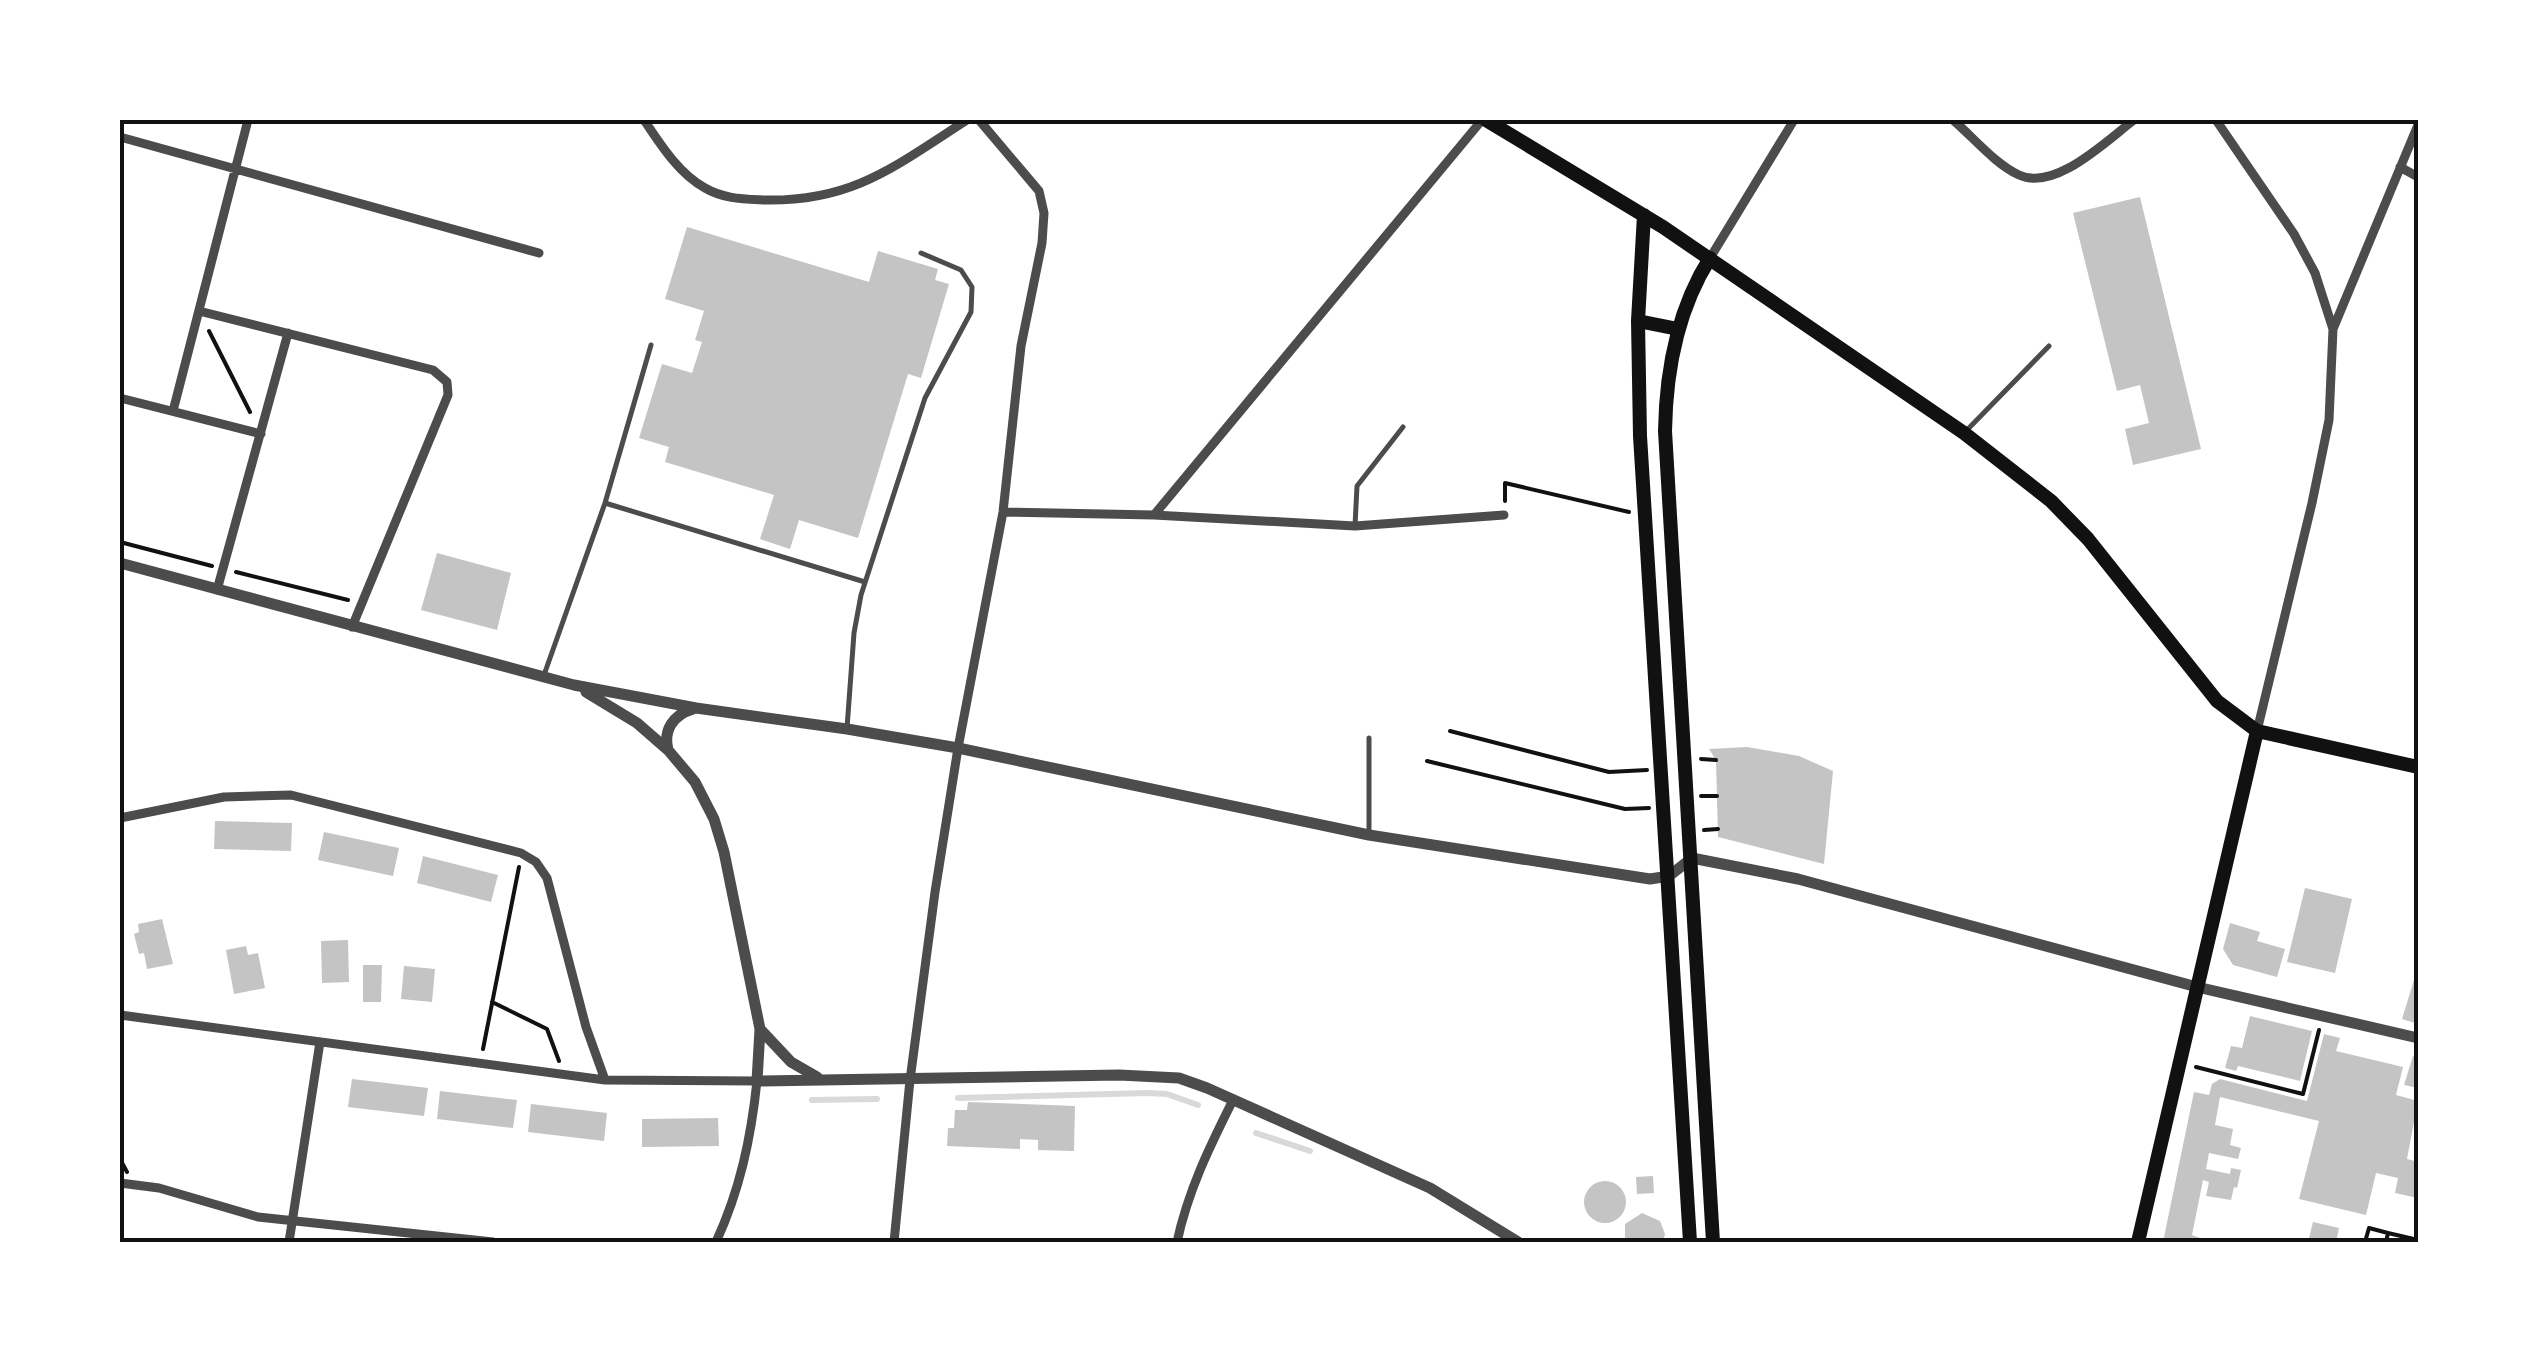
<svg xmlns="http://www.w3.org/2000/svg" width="2538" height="1362" font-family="'PT Serif',serif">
<rect width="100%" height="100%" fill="#fff"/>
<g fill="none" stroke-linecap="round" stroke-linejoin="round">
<!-- stream -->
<path stroke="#d9d9d9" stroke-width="6" d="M958,1098L1148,1093L1167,1094L1198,1105
M812,1100L877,1099
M1256,1133L1310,1151"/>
</g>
<!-- building -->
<path fill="#c4c4c4" d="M2140,197L2201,449L2133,465L2125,429L2149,423L2140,385L2117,391L2073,213Z
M687,227L869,282L878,251L938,269L935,280L949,284L921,378L908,374L858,538L799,520L790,549L760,539L774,495L665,462L669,447L639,438L662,364L692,373L702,342L695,340L704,311L665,299Z
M437,553L511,573L497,630L421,610Z
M1747,747L1799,756L1833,771L1824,864L1718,837L1716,760L1709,749Z
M215,821L292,823L291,851L214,849Z
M324,832L399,848L393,876L318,860Z
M423,856L498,875L491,902L417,883Z
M2305,888L2352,899L2335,973L2287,962Z
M162,919L173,964L147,969L144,953L139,954L134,934L139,932L138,924Z
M2230,923L2260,932L2257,941L2285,949L2277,977L2233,965L2223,949Z
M348,940L349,982L322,983L321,941Z
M246,946L248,955L258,953L265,988L234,994L226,950Z
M363,965H382L381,1002H363Z
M404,966L435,969L432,1002L401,999Z
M2418,967V1024L2402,1019Z
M2250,1016L2312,1031L2300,1081L2238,1066L2236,1071L2225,1068L2231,1046L2242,1048Z
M2324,1034L2340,1038L2336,1051L2403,1067L2396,1095L2418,1101L2407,1159L2418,1162V1198L2395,1193L2398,1178L2376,1173L2366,1215L2299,1199L2319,1121L2220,1097L2215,1125L2233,1129L2230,1145L2241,1148L2238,1159L2209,1153L2206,1169L2230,1174L2231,1168L2241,1170L2237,1188L2234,1187L2231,1200L2206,1196L2209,1182L2203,1180L2192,1235L2203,1239V1242H2163L2194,1092L2209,1095L2212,1084L2220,1079L2307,1101Z
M2413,1056L2418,1057V1088L2404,1085Z
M352,1079L428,1088L424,1116L348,1107Z
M440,1091L517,1100L513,1128L437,1119Z
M968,1102L1075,1106L1074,1151L1038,1150V1140L1020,1139V1149L947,1146L948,1128H954L955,1110H967Z
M531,1104L607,1113L604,1141L528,1132Z
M718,1118L719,1146L642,1147V1119Z
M1653,1176L1654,1193L1637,1194L1636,1177Z
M1584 1202a21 21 0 1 1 42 0a21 21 0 1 1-42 0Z
M1642,1213L1660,1221L1665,1234L1663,1242H1625V1224Z
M2313,1222L2339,1228L2336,1242H2308Z"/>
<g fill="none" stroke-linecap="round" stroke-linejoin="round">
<!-- path -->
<path stroke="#111" stroke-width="4" d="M209,331L250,412
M1505,501V483L1629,512
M120,542L212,566
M236,572L348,600
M1450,731L1609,772L1647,770
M1701,759L1716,760
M1427,761L1625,809L1649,808
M1701,796H1717
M1704,830L1718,829
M492,1002L547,1029L559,1061
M483,1049L519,867
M2196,1067L2303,1094L2319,1030
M120,1159L127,1172
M2365,1242L2369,1228L2388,1233
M2386,1242L2388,1233L2418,1240"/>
<!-- service -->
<path stroke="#4c4c4c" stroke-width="5" d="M1966,431L2049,346
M605,503L865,582
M1355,526L1357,486L1403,427
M544,675L605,503L651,345
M847,728L854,633L861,595L925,398L971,312L972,287L961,270L921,253
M1369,738V832"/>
<!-- minor -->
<path stroke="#4c4c4c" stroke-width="9" d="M644,120C660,144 679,174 705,188C724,199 743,199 764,200C853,202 895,166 967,120
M1953,120C1973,137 1995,164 2019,175C2055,192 2107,140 2134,120
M2216,120L2294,234L2315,273L2333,329L2329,420L2312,503L2257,731
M120,137L539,253
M2400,167L2418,177
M1710,258L1794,120
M199,311L433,370L447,382L448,395L352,627
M2333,329L2418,125
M120,398L261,434
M173,411L248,120
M1003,512L1154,515L1355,526L1504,515
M1154,515L1482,120
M217,590L288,333
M120,818L224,797L291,795L521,853L536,862L547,878L586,1027L605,1080
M120,1015L605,1080L757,1081C751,1138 740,1190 716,1242
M120,1183L159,1188L258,1217L493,1242
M289,1242L320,1042
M894,1242L910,1080L935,892L958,748L1003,512L1021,346L1042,243L1044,213L1039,191L979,120
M1177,1242C1188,1191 1209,1148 1232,1102"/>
<!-- tertiary -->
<path stroke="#4c4c4c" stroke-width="11" d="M120,563L574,685L696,708L847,729L958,748L1369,835L1650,879L1669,876L1692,858L1798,879L2197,987L2418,1038
M586,692L637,723L668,750L695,782L714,819L724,852L760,1029L757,1081L1119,1075L1179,1078L1207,1088L1430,1188L1518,1242
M668,750C663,730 673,715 693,709
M760,1029L791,1062L817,1077"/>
<!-- secondary -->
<path stroke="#111" stroke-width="14" d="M1486,120L1663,227L1964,433L2051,501L2088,539L2217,701L2257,731L2418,767
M1644,215L1638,321L1640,436L1690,1242
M1710,258C1677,310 1666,370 1665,431L1713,1242
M1638,321L1678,329
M2138,1242L2257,731"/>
</g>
<!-- border -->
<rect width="2538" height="1362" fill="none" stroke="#ffffff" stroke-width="245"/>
<rect x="122" y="122" width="2294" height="1118" fill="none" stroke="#111" stroke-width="4"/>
</svg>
